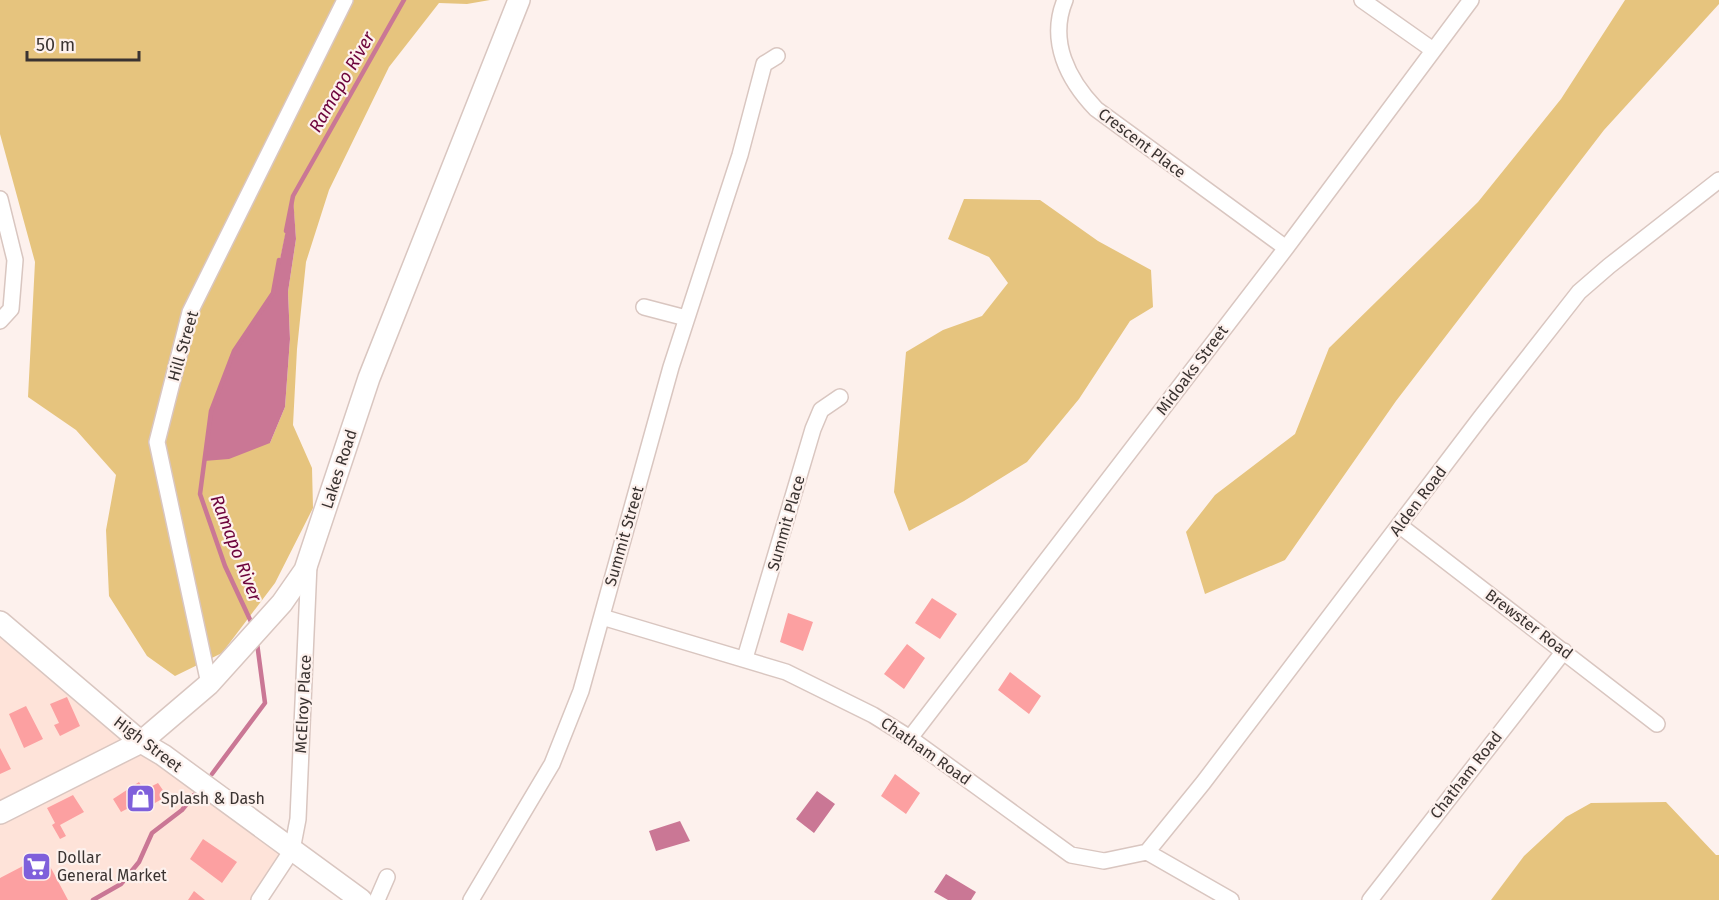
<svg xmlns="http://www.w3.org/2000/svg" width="1719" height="900" font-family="'Fira Sans',sans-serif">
<rect width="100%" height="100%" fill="#fdf1ed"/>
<!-- built -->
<path fill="#fee3d9" d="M0,622L292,850L259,900H0Z"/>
<!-- green -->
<path fill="#e6c47e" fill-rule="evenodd" d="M0,0H490L467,4L439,3L389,67L329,190L306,262L297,349L293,425L312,468L313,508L275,583L222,653L175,676L147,656L109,596L106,530L116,475L76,430L28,397L35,262L0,134ZM293,199L296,239L288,292L290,339L285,407L270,443L234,351L273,293Z
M1625,0H1719V4L1604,130L1396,401L1285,560L1205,594L1186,532L1215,495L1295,434L1329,348L1478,202L1561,99Z
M964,199L1040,200L1098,241L1151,270L1153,307L1130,321L1079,399L1027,462L964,501L909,531L894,492L906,352L943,330L982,316L1008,283L989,257L948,239Z
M1666,802L1716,855H1719V900H1491L1524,856L1566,817L1591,803Z"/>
<!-- water -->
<path fill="#ca7795" d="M293,196L296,239L288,292L290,339L285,407L270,443L229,459L204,461L211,411L234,351L273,293Z
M817,791L835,804L814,833L796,819Z
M680,821L690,841L656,851L649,831Z
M946,874L976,892L971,900H948L934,892Z"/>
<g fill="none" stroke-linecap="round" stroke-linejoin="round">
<!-- stream -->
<path stroke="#ca7795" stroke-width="4.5" d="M286,231L293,196L404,0
M253,626L225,566L200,494L211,411L234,351L273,293L279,260
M212,774L265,703L257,643
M93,900L121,884L139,862L152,833L182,810L194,795"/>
</g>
<!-- building -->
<path fill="#fca0a1" d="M932,598L957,614L940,639L915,623Z
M788,613L813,622L803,651L780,642Z
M907,644L925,658L904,689L884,674Z
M1010,672L1041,696L1029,714L998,690Z
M67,697L80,726L60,736L54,725L59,723L50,704Z
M26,706L43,739L24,748L9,714Z
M0,748L11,769L0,774Z
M895,774L920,793L906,814L881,796Z
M139,782L144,790L158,783L167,796L148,807L144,800L121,812L113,799Z
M73,795L84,812L60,825L66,836L60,839L52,825L55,823L47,808Z
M203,839L237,862L222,883L190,859Z
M44,855L68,900H0V878Z
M194,891L205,900H188Z"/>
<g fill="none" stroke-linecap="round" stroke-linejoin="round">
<defs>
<path id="street" d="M1065,0C1048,41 1068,80 1096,109L1286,248
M1362,0L1433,50
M0,199L15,260L11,309L0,321
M644,307L686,318
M1399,525L1657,724
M602,617L786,672L873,715L910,738L1071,855L1104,861L1147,852L1231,900
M745,658L813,429L821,410L840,397
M209,684L157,442L190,312L345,0
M910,738L1286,248L1471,0
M1147,852L1203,783L1481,417L1579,292L1609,266L1719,180
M259,900L292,850L298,819L309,564
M377,900L387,877
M471,900L552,764L581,691L671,367L740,155L764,64L777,56
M1370,900L1564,651"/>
<path id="secondary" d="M0,622L141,742L163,755L361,900
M0,813L141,742L209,684L282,603L305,570L369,378L519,0"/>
</defs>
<!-- street casing -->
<use href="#street" stroke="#d9c6c0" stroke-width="18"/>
<!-- secondary casing -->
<use href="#secondary" stroke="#d9c6c0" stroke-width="24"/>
<!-- street -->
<use href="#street" stroke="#fff" stroke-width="15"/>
<!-- secondary -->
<use href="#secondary" stroke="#fff" stroke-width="21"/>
</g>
<!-- icons -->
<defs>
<symbol id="shop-square" viewBox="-11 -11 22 22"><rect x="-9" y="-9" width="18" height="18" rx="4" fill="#7f60db" stroke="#fdf1ed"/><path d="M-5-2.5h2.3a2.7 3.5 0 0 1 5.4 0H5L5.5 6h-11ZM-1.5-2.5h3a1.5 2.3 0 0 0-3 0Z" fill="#fff"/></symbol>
<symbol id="supermarket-square" viewBox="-11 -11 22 22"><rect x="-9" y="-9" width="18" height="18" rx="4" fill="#7f60db" stroke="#fdf1ed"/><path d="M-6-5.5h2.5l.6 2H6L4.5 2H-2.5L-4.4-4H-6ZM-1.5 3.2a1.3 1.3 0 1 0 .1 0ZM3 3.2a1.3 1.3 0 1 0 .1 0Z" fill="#fff"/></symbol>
</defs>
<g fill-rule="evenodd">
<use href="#shop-square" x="124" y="782" width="33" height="33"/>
<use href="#supermarket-square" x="20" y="850" width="33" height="33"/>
</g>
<g text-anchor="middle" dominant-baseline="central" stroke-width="4.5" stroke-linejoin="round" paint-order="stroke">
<!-- street labels -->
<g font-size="16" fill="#3a3331" stroke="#fdf1ed">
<text transform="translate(1142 143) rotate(37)">Crescent Place</text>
<text transform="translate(183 346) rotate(-74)">Hill Street</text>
<text transform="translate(1192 370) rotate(-53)">Midoaks Street</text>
<text transform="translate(339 469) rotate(-72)">Lakes Road</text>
<text transform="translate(1418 501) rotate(-53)">Alden Road</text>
<text transform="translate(786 523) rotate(-74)">Summit Place</text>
<text transform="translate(624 536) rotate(-74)">Summit Street</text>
<text transform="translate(1529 624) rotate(37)">Brewster Road</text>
<text transform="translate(303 704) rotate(-87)">McElroy Place</text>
<text transform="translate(148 744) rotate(37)">High Street</text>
<text transform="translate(926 751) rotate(35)">Chatham Road</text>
<text transform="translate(1466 775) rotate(-52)">Chatham Road</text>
</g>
<!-- poi labels -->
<g font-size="16" fill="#3a3331" stroke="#fdf1ed" text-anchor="start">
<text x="161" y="798">Splash &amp; Dash</text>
<text x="57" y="857">Dollar<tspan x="57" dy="18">General Market</tspan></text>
</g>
<!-- water labels -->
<g font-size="18" font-style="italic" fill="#6d043c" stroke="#fdf1ed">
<text transform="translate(342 82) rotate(-60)">Ramapo River</text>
<text transform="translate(236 548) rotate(69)">Ramapo River</text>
</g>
</g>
<!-- scale -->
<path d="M27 51v9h112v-9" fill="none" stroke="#3a3331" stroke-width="3"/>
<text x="36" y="51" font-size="18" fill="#3a3331" stroke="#fdf1ed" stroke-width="4.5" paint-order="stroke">50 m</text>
</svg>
